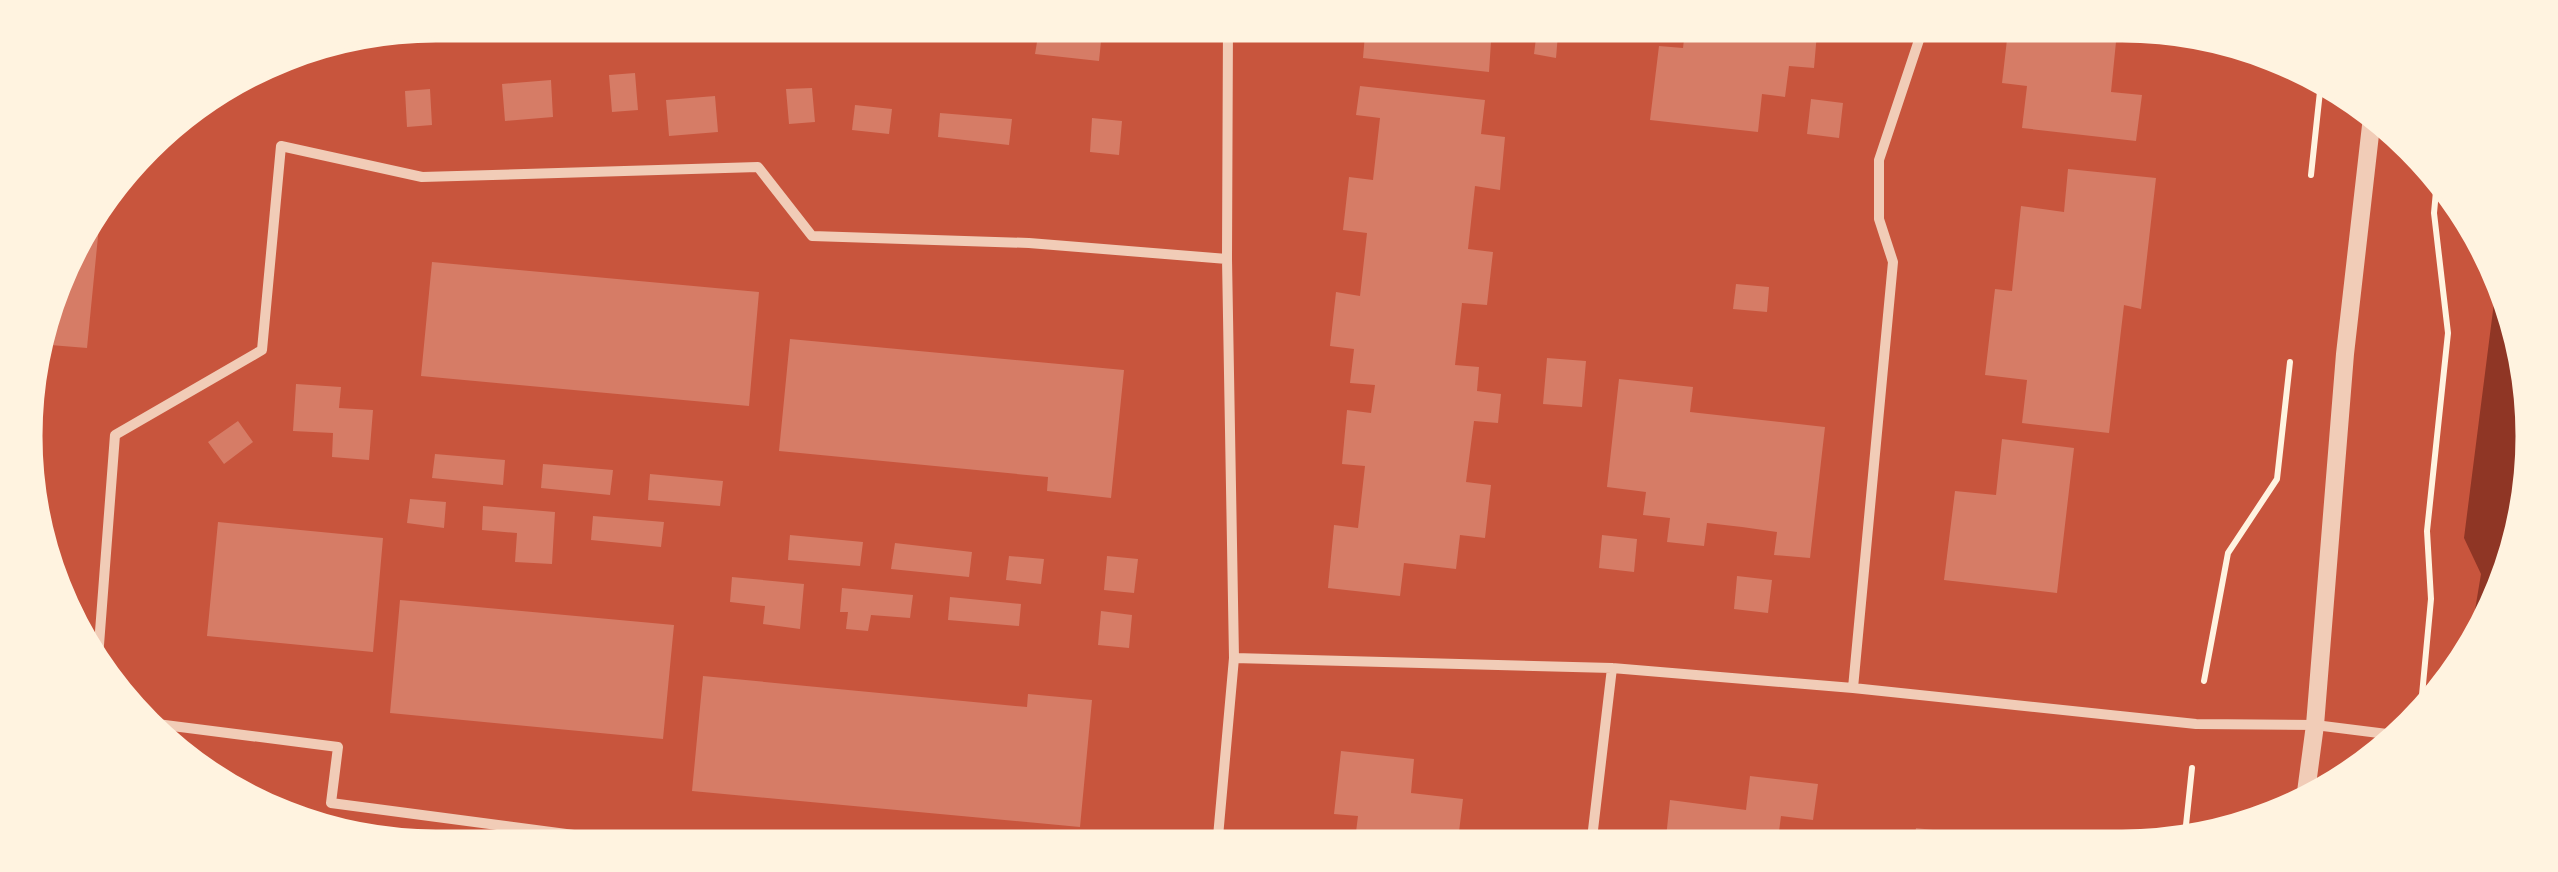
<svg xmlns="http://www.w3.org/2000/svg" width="2558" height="872" font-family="Poppins,sans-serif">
<rect width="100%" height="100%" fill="#c8553d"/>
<!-- water -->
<path fill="#8f3625" d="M2497,279L2532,381L2522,542L2480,643L2467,658L2481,574L2464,538Z"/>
<!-- building -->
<path fill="#d67c66" d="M872,22H1103L1099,61L1035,54L1037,42L872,25Z
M1366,22H1469L1467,40L1491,42L1489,72L1363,58Z
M1538,22H1559L1556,58L1534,54Z
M1686,22H1796L1795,31L1817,33L1814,68L1789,66L1785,97L1762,94L1758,132L1650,120L1659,46L1683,48Z
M1845,22H1877L1875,40L1844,37Z
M2009,22H2118L2111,92L2142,95L2136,141L2022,128L2027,86L2002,83Z
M635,73L638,110L612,112L609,75Z
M551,80L553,117L505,121L502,84Z
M1360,86L1485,100L1481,134L1505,137L1500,190L1475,186L1468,249L1493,252L1487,305L1462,303L1455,365L1479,367L1477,391L1501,394L1498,423L1474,421L1466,482L1491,485L1485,538L1460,535L1456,569L1404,563L1400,596L1328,588L1334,525L1358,528L1365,466L1342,464L1347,410L1371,413L1375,385L1350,383L1354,349L1330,346L1336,292L1360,296L1367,233L1343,230L1349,177L1373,180L1380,118L1356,115Z
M812,88L815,122L789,124L786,89Z
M430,89L432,125L407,127L405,91Z
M715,96L718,132L669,136L666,100Z
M1811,99L1843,103L1839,138L1807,134Z
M855,105L892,109L889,134L852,130Z
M940,113L1012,119L1009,145L938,137Z
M1092,118L1122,121L1119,155L1090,152Z
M2068,169L2156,178L2141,309L2124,305L2109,433L2022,423L2027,380L1985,375L1995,289L2012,291L2021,206L2064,212Z
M101,206L87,348L38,344L65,253Z
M432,262L759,292L749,406L421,376Z
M1736,284L1769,287L1767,312L1733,309Z
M790,339L1124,370L1111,498L1047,491L1048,477L779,451Z
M1547,358L1586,361L1582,407L1543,404Z
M1619,379L1693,387L1690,412L1825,427L1810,558L1774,555L1777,532L1742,527L1707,523L1704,546L1667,542L1670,518L1643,515L1646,492L1607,487Z
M296,384L341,387L339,408L373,410L369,460L332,457L333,433L293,431Z
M238,421L253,442L224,464L208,442Z
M2002,439L2074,448L2057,593L1944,580L1955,491L1996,495Z
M435,454L505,460L503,485L432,478Z
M543,464L613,470L610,495L541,488Z
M650,474L723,481L720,506L648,500Z
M410,499L446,502L444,528L407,523Z
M483,506L555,512L552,564L515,562L517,533L482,530Z
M593,516L664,522L661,547L591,540Z
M218,522L383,538L373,652L207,636Z
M790,535L863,542L860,566L788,560Z
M1602,535L1637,539L1634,572L1599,568Z
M895,543L972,552L969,577L891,569Z
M1009,556L1044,559L1041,584L1006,580Z
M1107,556L1138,559L1134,593L1104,590Z
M1737,576L1772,580L1768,613L1734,609Z
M732,577L804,584L800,629L763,624L765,606L730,602Z
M842,588L913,595L910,618L871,615L868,631L846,629L848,612H840Z
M950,597L1021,604L1019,626L948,620Z
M400,600L674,625L663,739L390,713Z
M1101,611L1132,615L1129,648L1098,645Z
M703,676L1027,707L1028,694L1092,700L1080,827L692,791Z
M1341,751L1414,759L1411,793L1463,799L1459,832L1484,836L1482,847L1354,848L1358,816L1334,814Z
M1750,776L1818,784L1813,820L1781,816L1777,847H1665L1670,800L1746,810Z
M1916,828L2027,841V846H1913Z"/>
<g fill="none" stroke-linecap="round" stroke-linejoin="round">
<!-- path -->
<path stroke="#fff3e0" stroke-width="6" d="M2311,175L2321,82
M2204,681L2228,553L2277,479L2290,362
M2422,695L2431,599L2427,531L2448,333L2434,213L2437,180
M2184,844L2192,768"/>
<!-- minor -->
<path stroke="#f1ccb7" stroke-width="10" d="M1234,658L1612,668L1853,688L2196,724L2315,725L2403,736
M97,671L115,435L262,350L281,146L422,177L758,167L812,236L1029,243L1227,259
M1853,688L1893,262L1879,219V160L1925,22
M149,723L338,747L331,803L680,849
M1591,847L1612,668
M1217,848L1234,658L1227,259L1228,22"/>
<!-- tertiary -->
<path stroke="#f1ccb7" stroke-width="18" d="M2304,807L2315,725L2345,354L2373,108"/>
</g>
<!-- crop -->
<path d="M0 0H2558V872H0ZM436 40H2122A396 396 0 0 1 2518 436V436A396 396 0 0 1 2122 832H436A396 396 0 0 1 40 436V436A396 396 0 0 1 436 40Z" fill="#fff3e0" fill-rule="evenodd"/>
<path fill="none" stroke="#fff3e0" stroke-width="5" d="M436 40H2122A396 396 0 0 1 2518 436V436A396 396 0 0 1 2122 832H436A396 396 0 0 1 40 436V436A396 396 0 0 1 436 40Z"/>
</svg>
